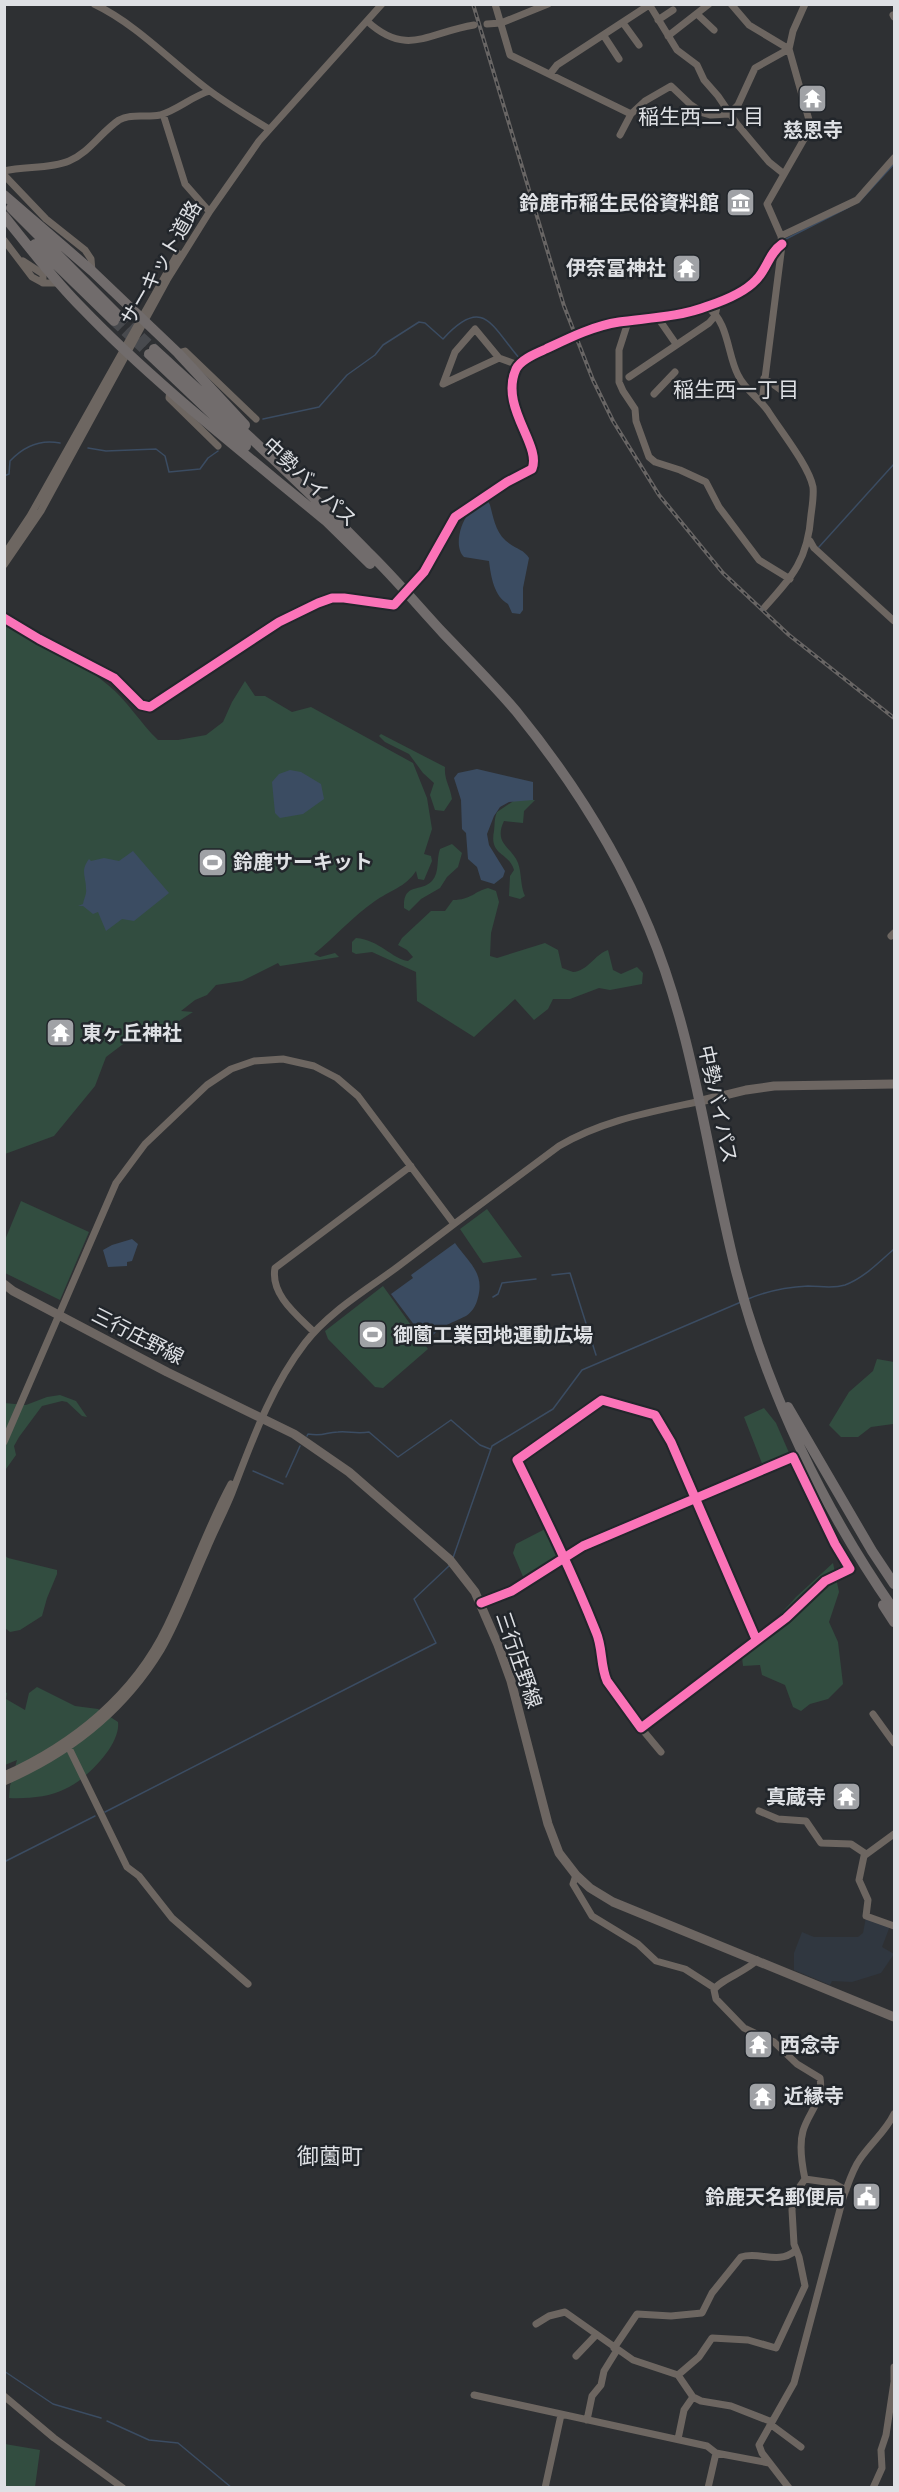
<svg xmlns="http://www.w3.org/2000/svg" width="899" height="2492" font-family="Roboto,'Noto Sans JP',sans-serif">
<rect width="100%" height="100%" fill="#2e3033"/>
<!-- built -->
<path fill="#303740" d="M866,1917L890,1926L882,1947L894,1954L881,1973L852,1982L832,1981L830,1985L794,1970V1953L802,1932L814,1937H858L863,1933Z"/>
<!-- green -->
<path fill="#324d40" d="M5,621C39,641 77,659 108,685C128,701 140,723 158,740H178L206,735L223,722L232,702L245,681L255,696H265L292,712L311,707L413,763L427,798L432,829L424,854L431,856L432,861L424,880L418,879L416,871C406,887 389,891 375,901C353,916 335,937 314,954L320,957L335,953L339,957L280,966L278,963L242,981L216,985L207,995L195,1000L181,1011L193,1012L179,1021L181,1028L143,1029L106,1057L95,1086L54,1136L5,1154Z
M381,734L445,767C444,780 450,786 452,799L444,811L435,810L430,795L434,783L423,773L409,754L385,742L379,736Z
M518,798L535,800L524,811L523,823L504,821C493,844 512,847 518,863C522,874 520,885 525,896L520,899L509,896L510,876L514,870C509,852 489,856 494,831C495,824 494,819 497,812Z
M452,844L462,853L458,867L447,877L440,888L421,899L409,911L404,908C403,882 420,893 432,881C440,872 436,860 440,849Z
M488,888L496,891L499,902L491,933L490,956L497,958L545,943L558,950L562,968L573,972C588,971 594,955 608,950L613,970L621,974L637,967L643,973L642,984L610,990L599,988L570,999H553L548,1009L534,1020L515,999L474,1037L417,1001L416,972L372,952L356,954L352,952V942L356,938C380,940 392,959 408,961L413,957L407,950L398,945L402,938L431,911H445L453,900C471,900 475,891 488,888Z
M21,1201L89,1232L60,1300L5,1273V1240Z
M487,1209L522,1257L483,1263L460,1229Z
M383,1286L428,1349L383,1388L375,1387L328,1339L325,1331Z
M877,1359L894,1362V1421L893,1424L871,1427L858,1437H841L829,1425L849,1392L873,1371Z
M60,1395L76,1401L87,1417L82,1416L67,1402L62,1401L42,1406L19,1437L14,1446L16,1455L6,1469L4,1403L26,1405L47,1397Z
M764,1408L776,1423L790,1455L763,1466L744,1417Z
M547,1528L559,1552L557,1559L524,1579L513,1553L516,1544Z
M4,1555L8,1558L57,1570V1574L47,1598L42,1616L20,1630L10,1632L5,1628Z
M833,1563L839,1592L829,1622L838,1642L843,1684L828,1699L810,1704L801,1711L793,1707L785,1685L762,1675L760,1665L743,1666L742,1657L796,1597Z
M37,1687L75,1706L98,1709L118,1722C121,1745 86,1780 65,1789C50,1797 26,1799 9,1798L10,1786L17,1760L5,1765L4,1692L7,1693L6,1699L25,1710L29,1693Z
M5,2444L40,2450L35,2487H5Z"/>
<!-- water -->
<path fill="#3b4c62" d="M484,501H488L490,505C494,520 496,535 510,544C517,549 524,550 529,558L523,588V610L520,614L512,613L508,604C494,596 491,577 489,561L464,557C454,547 460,525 468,514C472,509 478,505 484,501Z
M477,769L533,782V800L509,802L500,807L494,816L487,834L489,845L505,871L503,877L494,884L481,880L477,867L468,859L466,833L462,829L461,800L454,778L458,773Z
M290,770L301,772L321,784L324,799L303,814L280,818L275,813L272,782L279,774Z
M133,851L169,893L134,921L122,919L106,931L98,912L93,914L83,906H78L83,904C84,898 87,894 86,889C86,876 80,871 89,859L91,861L104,858L119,861Z
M132,1239L138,1244L132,1261L127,1262V1266L108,1267L103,1250L112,1245Z
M455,1243C470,1264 486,1274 477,1301C475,1307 472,1312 466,1316C448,1325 441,1325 427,1342L391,1294L413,1278L411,1275Z"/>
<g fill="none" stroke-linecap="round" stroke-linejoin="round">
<!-- stream -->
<path stroke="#3b4c62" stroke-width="1.5" d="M859,202L894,164
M784,240L849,207
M766,259L769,252L779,242
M724,295L736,289
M676,310L692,306
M579,331L623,317L633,318
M263,419L319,407L347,375L375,355L383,345L419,322L425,323L443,339C484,294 492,327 520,359L555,341
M88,448L106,451L156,449L165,456L169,472L200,469L208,458L218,451
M4,476L9,474L10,461C24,446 40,439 60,443
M819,547L894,464
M552,1275L570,1273L596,1355
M493,1297L498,1294L502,1283L536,1279
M748,1299C767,1291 788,1287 808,1286C821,1286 832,1289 845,1285C864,1278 879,1262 894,1249
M307,1436L308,1434C325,1437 325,1432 338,1432C349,1431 356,1434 369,1432L398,1457L451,1420L480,1445L490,1449
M253,1471L283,1484
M286,1477L300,1446
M453,1558L492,1446L553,1409L582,1370L741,1302
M105,1812L436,1643L414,1599L450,1565
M4,1862L95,1816
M4,2371L53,2404L101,2418
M107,2421L149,2440L178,2443L232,2488"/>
<!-- highway-tunnel -->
<path stroke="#484a4e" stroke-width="10" stroke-dasharray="10 5" stroke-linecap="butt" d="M119,316L154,349
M114,321L149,354"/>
<!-- minor -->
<path stroke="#6d6661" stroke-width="7" d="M94,4C138,25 172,63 210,91C229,105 249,117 269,129
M495,4L510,55L631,114L645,101L671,86L691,105L703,113L710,115L729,114L738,105L755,68L789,49
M649,4L677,50L697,65L704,80L718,96L737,124L769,162L784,174
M731,4L749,25L789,49
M697,14L714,30
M893,15L894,17
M658,20L673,10
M367,21C407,58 429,32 474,25
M623,23L639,45
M487,24L501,23L548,4
M604,36L619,59
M668,36L709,4
M550,74L557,65L649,5
M163,114L185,184L207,209
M620,135L631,114
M4,171C25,166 50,169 69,161C90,152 100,133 119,120C131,113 146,118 160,115C178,110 192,96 210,91
M4,175L46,219L85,250L91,259L92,271
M781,236L857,200L894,158
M4,240L32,277L43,283H58
M23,261L43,274V283
M707,307C729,322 727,354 738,375C745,390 759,398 768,411C780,430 809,466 813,487C814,496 812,507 811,515C808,559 793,576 764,608
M658,318L676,344
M628,322L619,350V382L623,391L635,409L636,421L649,457L655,462L680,470L706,482L719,507L759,560L790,579
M581,334C637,313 702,321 752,283C766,273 768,254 782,244
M178,353L185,351L256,419
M499,358L475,329L455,352L443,384L499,358L518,365
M629,377L709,323L715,316L718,302
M764,378L788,395
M170,390L169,398L218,446
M654,394L675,372
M762,402L782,245L781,236L767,204L811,127L789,49L793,31L805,4
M810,541L814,548L894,621
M4,555L30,516L178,253
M4,565L41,511L167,280L210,211L259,141L382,4
M414,586L455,517L507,482L532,469L534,460L532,450L515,411L513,396L515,371L524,361L569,338
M4,618L39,639L114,678L141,705L150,707L279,622L318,603L332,598H344L394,605L400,600
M891,936L894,933
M314,1332C298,1316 270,1295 275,1268L411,1166
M4,1442L116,1183L145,1144L207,1085L231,1069L254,1061L283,1059L314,1066L337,1078L358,1096L454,1224
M481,1603L512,1591L583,1546L793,1457L835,1544L850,1569L825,1581L786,1618L641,1728L607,1681C600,1665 603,1648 596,1632C573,1574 545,1517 517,1460L602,1400L655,1415L671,1442L756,1639
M873,1714L894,1743
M641,1728L661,1752
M68,1746L127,1867L139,1876L172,1918L248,1984
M4,1775C73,1744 134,1695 167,1626C190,1579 206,1530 231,1484
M4,1782C69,1754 124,1711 161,1650C179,1619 191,1584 206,1551C214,1531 224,1513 232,1493C252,1441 271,1387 305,1343C329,1312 365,1291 396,1268C450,1227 505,1186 559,1146C603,1120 651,1112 701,1101
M759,1811L778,1819L806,1821L821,1843L851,1844L866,1854
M894,1834L864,1856L859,1880L868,1900L866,1916L894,1926
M576,1875L573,1884L592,1916L638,1944L656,1961L685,1969L713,1987
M805,2179L833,2183L846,2190
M536,2324L549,2316L565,2312L633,2360L678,2375L693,2397L701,2401L731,2406L772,2422
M614,2348L637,2314L671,2316L702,2313L712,2293L741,2257C759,2251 778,2265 795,2251
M576,2356L596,2335
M894,2367V2380
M678,2375L699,2357L712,2338L748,2340L776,2348L805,2286L799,2257L794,2244L792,2210L794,2195L805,2179C802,2165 799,2145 803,2131C808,2113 824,2100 820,2078L797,2064L774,2042L744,2028L716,1999L714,1990C719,1980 746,1972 757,1960
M474,2395L707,2446L716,2453L769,2463
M4,2396L54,2438L123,2488
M587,2420L592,2396L601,2385L604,2371L617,2350
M770,2424L801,2447
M678,2439L684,2410L693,2397
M545,2488L561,2415
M708,2488L716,2453
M789,2488L762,2453L759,2445L794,2383L843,2198C848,2185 852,2170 860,2159C871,2143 886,2131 894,2114
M873,2488L882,2468L881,2450L886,2435L894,2382"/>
<!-- major -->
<path stroke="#6d6662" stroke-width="9" d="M701,1101L746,1090L774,1086L894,1084
M4,1284L13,1291L167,1372L294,1434L349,1472L450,1560L475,1592L498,1645L511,1681L548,1824L559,1853L576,1875L590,1888L613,1902L894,2017"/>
<!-- highway -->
<path stroke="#716c6c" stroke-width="10" d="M4,195L92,271L178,353L245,425
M11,208L119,316
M4,216C29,247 53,279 81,307C156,385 243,452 326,521
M35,244L114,321
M154,349C226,415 299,481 367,551C394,577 418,606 444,634C468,659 493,684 516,711C569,776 617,851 649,928C695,1038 707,1157 736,1271C767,1392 823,1508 894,1610
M149,354L246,446
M321,516L370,564
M788,1407L872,1551L894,1584
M883,1605L894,1622"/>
<defs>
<path id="rail" d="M473,4L564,306L593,380L613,421L659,495L723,573L789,635L894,718"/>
</defs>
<!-- rail casing -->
<use href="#rail" stroke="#686564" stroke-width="4"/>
<!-- rail -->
<use href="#rail" stroke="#22262b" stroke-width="1.5" stroke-dasharray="4.5" stroke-linecap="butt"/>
<defs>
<path id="cycleway" d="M4,618L39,639L114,678L141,705L150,707L279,622L318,603L332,598H344L394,605L424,572L455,517L507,482L532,469C542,445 499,407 516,369C521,359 537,353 546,349C569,338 593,326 619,322C648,318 680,317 708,306C723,301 745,292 756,280C767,269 769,253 782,244
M481,1603L512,1591L583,1546L793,1457L835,1544L850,1569L825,1581L786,1618L641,1728L607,1681C600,1665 603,1648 596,1632C573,1574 545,1517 517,1460L602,1400L655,1415L671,1442L756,1639"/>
</defs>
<!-- cycleway casing -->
<use href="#cycleway" stroke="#22262b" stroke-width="13"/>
<!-- cycleway -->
<use href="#cycleway" stroke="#fb73b8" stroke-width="9"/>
</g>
<!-- icons -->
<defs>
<symbol id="temple-square" viewBox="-11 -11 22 22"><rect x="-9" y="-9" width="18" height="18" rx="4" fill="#a0a2a6" stroke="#22262b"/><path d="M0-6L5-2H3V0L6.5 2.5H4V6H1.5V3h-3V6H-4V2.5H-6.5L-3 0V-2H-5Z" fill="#fff"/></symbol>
<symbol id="museum-square" viewBox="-11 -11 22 22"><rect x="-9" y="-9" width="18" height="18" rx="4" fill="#a0a2a6" stroke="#22262b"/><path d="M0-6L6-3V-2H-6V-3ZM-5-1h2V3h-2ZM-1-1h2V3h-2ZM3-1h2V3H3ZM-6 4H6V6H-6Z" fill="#fff"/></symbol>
<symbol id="stadium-square" viewBox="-11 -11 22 22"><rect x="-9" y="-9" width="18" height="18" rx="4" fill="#a0a2a6" stroke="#22262b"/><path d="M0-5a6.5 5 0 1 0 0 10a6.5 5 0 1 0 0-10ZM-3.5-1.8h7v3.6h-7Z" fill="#fff"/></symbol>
<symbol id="civic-square" viewBox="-11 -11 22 22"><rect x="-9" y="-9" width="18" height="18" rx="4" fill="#a0a2a6" stroke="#22262b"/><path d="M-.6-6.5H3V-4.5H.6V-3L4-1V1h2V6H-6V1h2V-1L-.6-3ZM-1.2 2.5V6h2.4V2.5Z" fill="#fff"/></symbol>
</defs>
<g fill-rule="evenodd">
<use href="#temple-square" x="796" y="82" width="33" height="33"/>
<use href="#museum-square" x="724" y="186" width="33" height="33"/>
<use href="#temple-square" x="670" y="252" width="33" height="33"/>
<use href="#stadium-square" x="196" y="846" width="33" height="33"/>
<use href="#temple-square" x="44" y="1016" width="33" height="33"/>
<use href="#stadium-square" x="356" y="1318" width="33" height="33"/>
<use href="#temple-square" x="830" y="1780" width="33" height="33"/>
<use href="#temple-square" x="742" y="2028" width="33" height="33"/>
<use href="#temple-square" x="746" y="2080" width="33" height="33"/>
<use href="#civic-square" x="850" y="2180" width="33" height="33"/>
</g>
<g text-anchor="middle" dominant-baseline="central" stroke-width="5" stroke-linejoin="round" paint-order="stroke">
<!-- poi labels -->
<g font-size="20" font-weight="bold" fill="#dee0e4" stroke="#22262b" text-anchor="start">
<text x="813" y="130" text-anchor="middle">慈恩寺</text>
<text x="719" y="203" text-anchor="end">鈴鹿市稲生民俗資料館</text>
<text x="666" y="268" text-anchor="end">伊奈冨神社</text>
<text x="233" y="862">鈴鹿サーキット</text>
<text x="82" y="1033">東ヶ丘神社</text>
<text x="393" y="1335">御薗工業団地運動広場</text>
<text x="826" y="1797" text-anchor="end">真蔵寺</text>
<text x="780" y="2045">西念寺</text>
<text x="784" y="2096">近縁寺</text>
<text x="845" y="2197" text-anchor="end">鈴鹿天名郵便局</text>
</g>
<!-- street labels -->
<g font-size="20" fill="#dee0e4" stroke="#22262b">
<text transform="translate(161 263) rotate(-60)">サーキット道路</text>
<text transform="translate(310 482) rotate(43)">中勢バイパス</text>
<text transform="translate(718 1104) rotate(78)">中勢バイパス</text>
<text transform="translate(138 1336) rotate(27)">三行庄野線</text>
<text transform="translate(519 1660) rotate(71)">三行庄野線</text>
</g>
<!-- neighbourhood labels -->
<g font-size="21" fill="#dee0e4" stroke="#22262b">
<text x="701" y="117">稲生西二丁目</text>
<text x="736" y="390">稲生西一丁目</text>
</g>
<!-- quarter labels -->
<g font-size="22" fill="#dee0e4" stroke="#22262b">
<text x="330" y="2156">御薗町</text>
</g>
</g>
<!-- border -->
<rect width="899" height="2492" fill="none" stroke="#dee0e4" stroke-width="12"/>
</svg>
